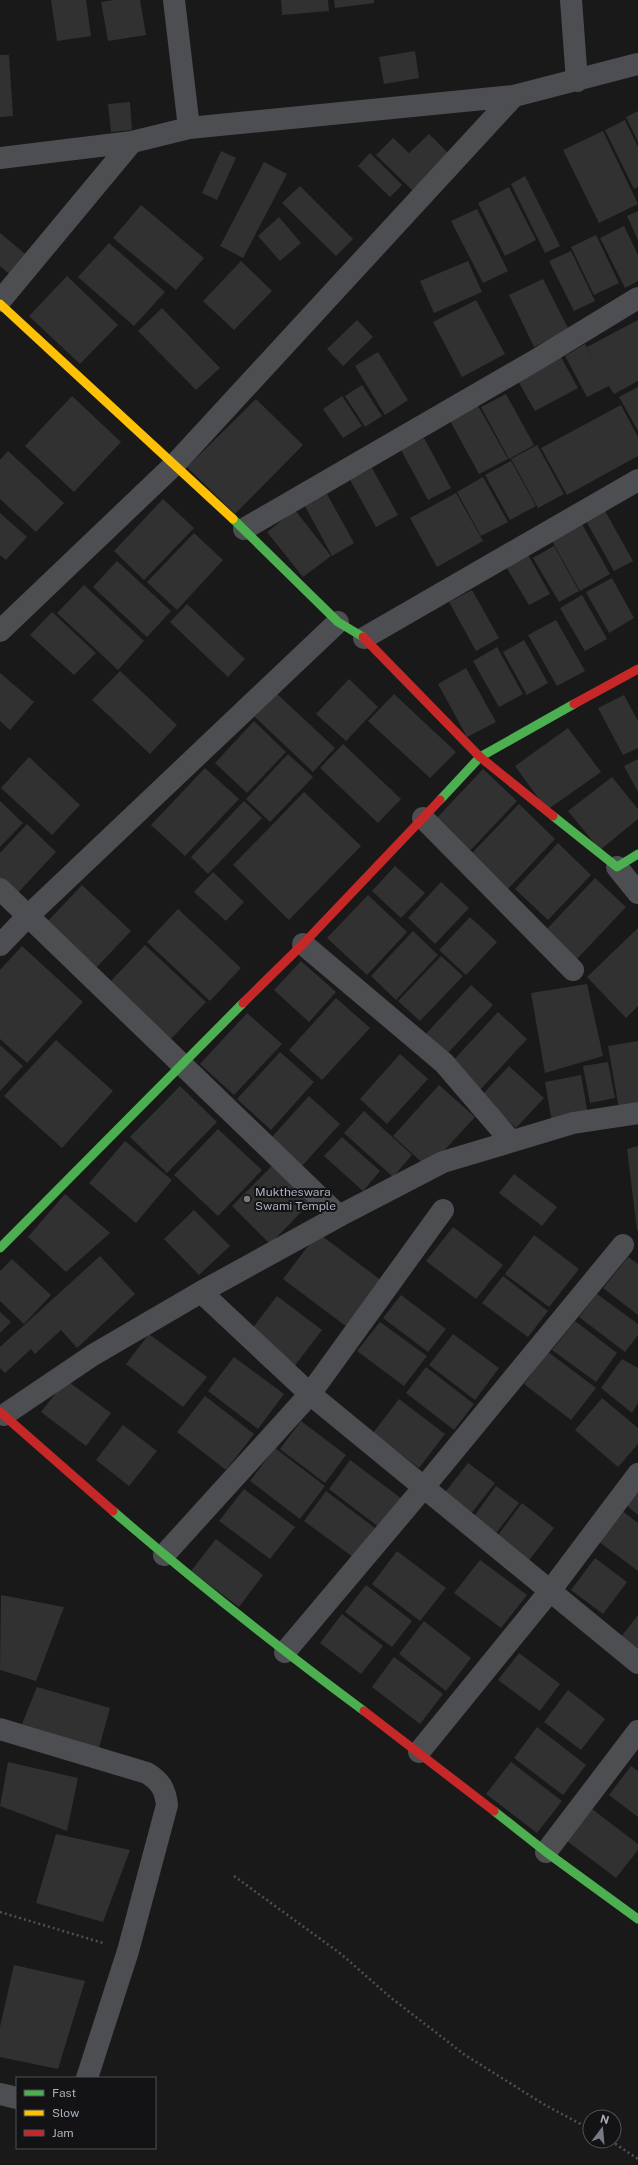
<svg xmlns="http://www.w3.org/2000/svg" width="638" height="2165" font-family="'Public Sans',sans-serif">
<rect width="100%" height="100%" fill="#191919"/>
<!-- building -->
<path fill="#313131" d="M51,0H86L91,36L57,41Z
M114,0H140L146,35L108,41L101,2Z
M281,0H328L329,11L282,15Z
M334,0H374V3L335,8Z
M415,51L419,78L384,84L379,57Z
M0,55H9L13,116L0,117Z
M130,102L132,130L111,132L108,104Z
M638,111V142L626,117Z
M625,120L638,147V187L634,189L605,130Z
M603,131L638,204L599,223L563,150Z
M429,134L451,156L414,192L376,155L393,138L409,153Z
M221,151L236,158L217,200L202,193Z
M370,153L402,185L390,197L358,166Z
M264,162L287,174L243,258L220,246Z
M525,176L560,246L545,253L511,184Z
M300,186L353,239L336,256L282,203Z
M509,187L536,240L505,256L478,203Z
M141,205L204,258L176,290L113,238Z
M477,209L508,271L483,283L451,221Z
M638,211V240L627,216Z
M279,217L301,243L280,261L258,236Z
M624,226L638,255V281L625,288L600,238Z
M0,233L30,258L13,277L0,266Z
M596,235L619,283L594,295L571,247Z
M109,243L165,292L134,326L78,277Z
M571,251L595,301L574,311L549,261Z
M241,261L272,291L234,330L203,301Z
M468,261L482,292L434,313L420,281Z
M67,276L118,325L80,364L29,316Z
M543,279L569,330L534,347L509,295Z
M476,300L505,354L462,377L433,322Z
M162,308L220,368L196,390L138,331Z
M357,320L373,337L343,366L327,349Z
M638,320V381L614,394L609,386L587,397L565,356L585,344L595,363L587,347Z
M378,352L408,400L385,415L355,366Z
M561,357L578,388L535,411L518,381Z
M362,385L382,416L365,427L345,396Z
M638,387V431L619,397Z
M506,394L534,445L509,459L481,407Z
M72,396L121,442L74,492L25,446Z
M342,396L362,426L343,438L323,409Z
M256,399L303,445L235,514L187,467Z
M477,404L508,459L479,474L449,419Z
M621,405L638,437V456L567,495L541,448Z
M424,438L451,488L428,500L401,450Z
M537,445L564,494L538,508L511,459Z
M8,451L64,503L36,532L0,499V460Z
M511,461L536,506L510,520L485,475Z
M372,468L398,515L376,527L350,480Z
M483,477L508,522L481,536L457,492Z
M456,493L483,541L437,567L410,518Z
M327,494L354,543L332,556L305,506Z
M163,499L194,528L144,580L114,551Z
M295,510L331,556L303,577L267,532Z
M605,511L633,561L614,571L586,521Z
M0,513L27,537L6,560L0,555Z
M582,524L610,574L580,591L552,541Z
M194,533L223,560L177,610L147,582Z
M554,546L579,591L559,602L533,558Z
M527,553L550,594L529,605L505,565Z
M117,561L171,611L147,637L93,587Z
M612,578L634,618L609,633L586,592Z
M84,585L144,641L118,670L57,613Z
M472,590L499,638L476,651L449,602Z
M582,595L607,639L585,651L560,608Z
M187,604L245,659L228,677L170,622Z
M52,612L96,653L74,675L30,635Z
M556,620L585,671L557,686L528,635Z
M524,640L548,683L527,695L503,652Z
M497,647L523,694L499,707L473,661Z
M466,668L496,722L467,737L438,684Z
M120,671L177,725L150,754L92,700Z
M0,673L34,702L10,730L0,721Z
M349,679L378,707L346,741L316,714Z
M275,692L335,748L313,772L253,715Z
M394,694L456,752L430,778L368,721Z
M624,695L638,721V748L623,755L598,708Z
M254,721L286,752L247,793L215,763Z
M568,728L601,772L547,810L515,766Z
M343,744L401,799L378,823L320,768Z
M288,754L313,777L270,822L246,799Z
M29,757L80,805L52,835L1,788Z
M638,759V792L624,766Z
M205,768L239,799L185,856L151,825Z
M483,769L517,801L467,854L433,822Z
M612,777L638,809V819L600,850L568,811Z
M304,792L361,846L289,920L233,865Z
M0,801L23,823L0,847Z
M244,801L262,818L208,874L191,857Z
M519,804L555,839L508,889L471,854Z
M27,824L56,852L14,897L0,884V853Z
M558,843L591,875L548,920L515,889Z
M395,866L425,893L401,918L372,891Z
M213,872L244,902L226,921L194,892Z
M595,878L626,907L577,959L546,930Z
M441,882L469,908L435,944L408,918Z
M82,885L131,931L97,967L47,922Z
M368,895L407,932L367,975L327,938Z
M178,909L241,968L210,1001L147,942Z
M470,917L497,942L466,975L439,950Z
M638,928V1006L626,1018L587,977Z
M413,931L438,955L396,1000L371,976Z
M145,945L206,1002L170,1040L109,983Z
M22,946L83,1002L27,1063L0,1039V970Z
M441,956L463,976L420,1021L398,1001Z
M301,961L336,992L309,1022L274,990Z
M587,984L603,1056L545,1073L531,993Z
M471,985L493,1005L445,1056L424,1036Z
M336,998L370,1028L322,1080L289,1050Z
M498,1012L527,1039L478,1092L449,1065Z
M247,1013L282,1044L234,1095L200,1064Z
M56,1040L113,1091L62,1148L4,1096Z
M638,1041V1106L619,1109L608,1046Z
M0,1045L23,1066L0,1091Z
M280,1052L314,1082L271,1130L237,1099Z
M400,1054L428,1079L387,1124L360,1099Z
M608,1062L615,1098L590,1103L583,1066Z
M509,1066L544,1098L516,1128L481,1096Z
M581,1075L588,1115L552,1122L545,1082Z
M439,1085L475,1117L428,1168L393,1136Z
M180,1086L217,1122L167,1173L130,1137Z
M309,1096L340,1124L301,1167L270,1139Z
M364,1111L412,1155L393,1177L344,1133Z
M218,1129L262,1170L218,1216L174,1175Z
M342,1137L380,1171L363,1191L324,1156Z
M125,1141L172,1180L136,1223L89,1183Z
M638,1146V1230H637L627,1149Z
M275,1163L313,1200L270,1244L232,1206Z
M514,1174L557,1207L542,1226L499,1193Z
M65,1194L110,1233L66,1272L28,1237Z
M194,1210L230,1246L199,1275L164,1239Z
M453,1227L503,1265L476,1299L426,1261Z
M318,1233L382,1281L347,1327L283,1279Z
M534,1235L579,1269L549,1307L505,1274Z
M100,1256L135,1294L77,1348L61,1330L35,1354L31,1349L5,1373L0,1368V1347Z
M628,1257L638,1264V1315L603,1288Z
M12,1259L51,1295L24,1324L0,1301V1271Z
M503,1276L548,1311L528,1337L482,1303Z
M597,1294L638,1324V1335L625,1352L579,1317Z
M401,1295L446,1329L428,1352L383,1318Z
M277,1296L322,1330L293,1368L248,1334Z
M0,1312L11,1322L0,1333Z
M575,1321L617,1353L596,1382L552,1350Z
M380,1322L427,1356L404,1386L357,1351Z
M149,1334L207,1377L183,1407L126,1364Z
M453,1334L499,1368L475,1400L429,1365Z
M548,1352L596,1388L571,1420L524,1384Z
M234,1357L284,1394L258,1429L208,1391Z
M622,1359L638,1368V1403L632,1413L601,1388Z
M426,1367L474,1404L454,1430L406,1393Z
M66,1380L111,1413L86,1446L41,1412Z
M205,1396L254,1434L226,1470L177,1432Z
M602,1398L638,1428V1444L618,1467L575,1430Z
M399,1399L445,1434L419,1468L373,1433Z
M301,1421L346,1455L325,1483L280,1449Z
M123,1425L157,1451L129,1486L96,1460Z
M275,1448L325,1486L300,1519L250,1481Z
M350,1460L402,1499L380,1528L329,1489Z
M468,1463L495,1483L470,1515L443,1495Z
M496,1486L519,1503L494,1536L472,1519Z
M244,1489L295,1527L270,1559L219,1521Z
M326,1491L375,1528L353,1557L304,1521Z
M638,1492V1515L626,1505Z
M522,1503L554,1528L527,1563L495,1539Z
M621,1510L638,1523V1571L598,1541Z
M216,1539L263,1575L239,1607L191,1571Z
M397,1551L446,1588L420,1621L372,1584Z
M595,1558L627,1582L603,1614L571,1590Z
M480,1560L527,1595L501,1628L454,1593Z
M366,1585L412,1621L392,1647L345,1612Z
M1,1595L64,1607L36,1681L0,1670Z
M342,1614L383,1646L361,1674L320,1643Z
M638,1615V1658L617,1642Z
M424,1621L471,1658L446,1691L399,1654Z
M519,1653L560,1684L540,1711L498,1680Z
M394,1657L443,1694L420,1724L372,1687Z
M37,1687L110,1708L99,1748L22,1724Z
M568,1690L605,1719L581,1750L544,1722Z
M537,1727L586,1765L563,1795L514,1758Z
M8,1762L78,1778L67,1831L0,1806Z
M511,1762L562,1801L537,1833L486,1794Z
M631,1766L638,1771V1817L609,1795Z
M592,1809L638,1844V1850L616,1878L567,1841Z
M56,1834L130,1850L103,1922L36,1903Z
M14,1965L85,1981L58,2069L0,2057V2027Z"/>
<g fill="none" stroke-linecap="round" stroke-linejoin="round">
<!-- path -->
<path stroke="#4f5053" stroke-width="2.5" stroke-dasharray="2 3" stroke-linecap="butt" d="M234,1876L341,1954L390,1997L465,2055L545,2105L590,2129
M0,1912L103,1943
M611,2141L638,2159"/>
<!-- street -->
<path stroke="#4c4e52" stroke-width="22" d="M174,0L189,128
M571,0L577,81
M0,158L132,142L189,128L514,96L638,64
M0,301L132,142
M244,529L536,360L638,298
M0,631L175,464L514,96
M364,638L638,480
M423,818L573,970
M617,867L638,893
M0,889L339,1216
M303,944L444,1063L511,1141
M0,945L28,916L338,622
M201,1292L310,1394L638,1663
M4,1415L93,1355L201,1292L339,1216L443,1162L573,1123L638,1113
M164,1555L310,1394L443,1210
M285,1652L424,1487L623,1245
M0,1729L147,1773C161,1782 165,1789 167,1805L128,1951L87,2078
M419,1752L550,1591L638,1474
M546,1852L638,1731
M0,2094L17,2098"/>
<!-- fast -->
<path stroke="#4caf50" stroke-width="9" d="M233,519L338,622L363,637
M440,800L480,757L574,704
M553,816L617,867L638,854
M0,1248L243,1003
M113,1511C194,1581 278,1647 364,1711
M494,1811L546,1852L638,1919"/>
<!-- slow -->
<path stroke="#ffc107" stroke-width="9" d="M0,304L233,519"/>
<!-- jam -->
<path stroke="#c62828" stroke-width="9" d="M363,637L480,757L553,816
M574,704L638,669
M243,1003L303,944L440,800
M0,1412L113,1511
M364,1711L494,1811"/>
</g>
<!-- markers -->
<circle fill="#777a82" stroke="#131315" stroke-width="1.5" cx="247" cy="1199" r="4"/>
<g text-anchor="middle" dominant-baseline="central" stroke-width="4" stroke-linejoin="round" paint-order="stroke">
<!-- poi labels -->
<g font-size="12" fill="#a9afbb" stroke="#131315" text-anchor="start">
<text x="255" y="1192">Muktheswara<tspan x="255" dy="14">Swami Temple</tspan></text>
</g>
</g>
<!-- legend -->
<rect x="16" y="2077" width="140" height="72" fill="#131315" stroke="#4f5157"/>
<rect x="24" y="2090" width="20" height="6" fill="#4caf50" stroke="#4f5157"/>
<text x="52" y="2097" font-size="12" fill="#a9afbb">Fast</text>
<rect x="24" y="2110" width="20" height="6" fill="#ffc107" stroke="#4f5157"/>
<text x="52" y="2117" font-size="12" fill="#a9afbb">Slow</text>
<rect x="24" y="2130" width="20" height="6" fill="#c62828" stroke="#4f5157"/>
<text x="52" y="2137" font-size="12" fill="#a9afbb">Jam</text>
<!-- north arrow -->
<g transform="translate(602 2129) rotate(16)"><circle r="19" fill="#131315" stroke="#4f5157"/>
<path d="M0-3L7 15L0 10L-7 15Z" fill="#777a82"/>
<text y="-6" font-size="11" font-weight="bold" text-anchor="middle" fill="#a9afbb">N</text>
</g>
</svg>
